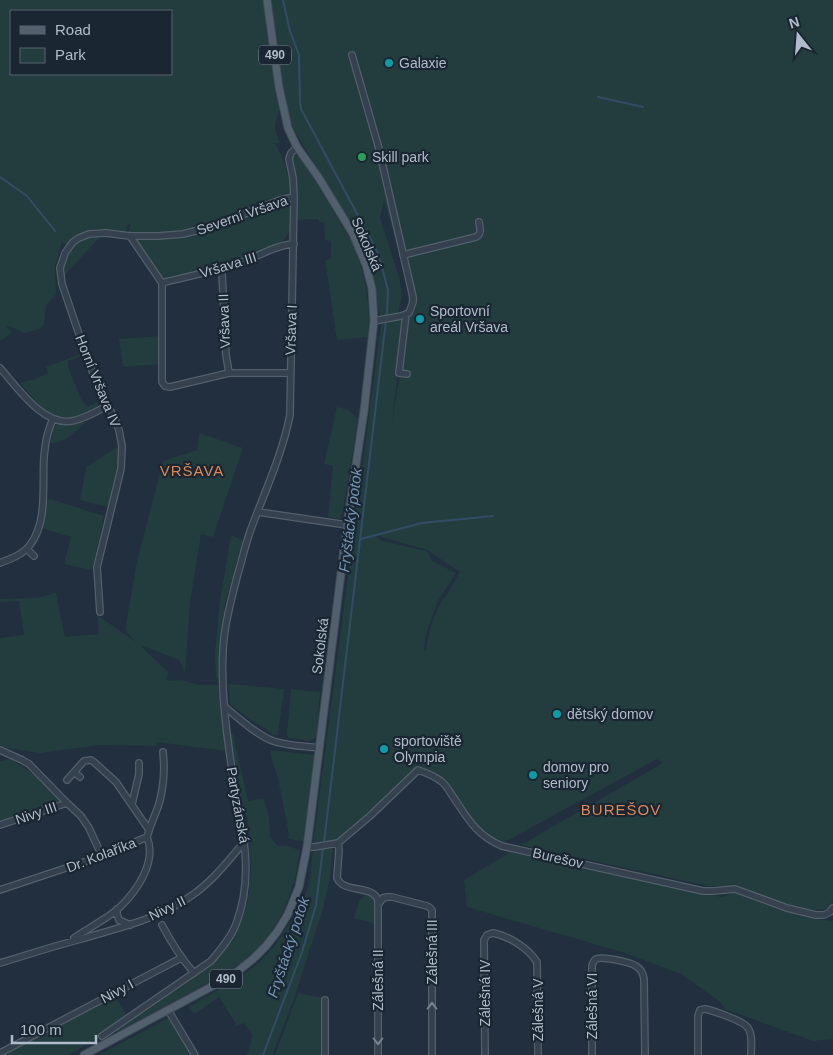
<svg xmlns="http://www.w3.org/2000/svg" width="833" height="1055" font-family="Helvetica,sans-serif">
<rect width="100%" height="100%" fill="#212f3e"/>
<!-- green -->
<path fill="#233d3f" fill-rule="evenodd" d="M0,0H263L279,108C279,115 276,120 275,126C275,132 278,138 280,143L271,144H276L285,164L291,184V230L283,241L264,250L209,271L163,280L128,232L131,223L127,226L126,232C98,229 87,224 66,246L62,242L55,266L56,294L46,305L44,324L39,329L25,333L9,326L6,327L13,332L0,341ZM11,11H171V74H11Z
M270,0H833V901L827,909L814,910L775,901L735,887L708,886L521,845L663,763L657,759L505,842L501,841L486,833L476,823L448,783L418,764L400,785L334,842L313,844L381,324L404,318L392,423L409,319L407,282L384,199L380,218L400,280L401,290V300L398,314L383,318L379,314L376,287L369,262L356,232L293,128L290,118L285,99ZM375,535L427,550L460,572L445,598H443C434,614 428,633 426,651L424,650L426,633L438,601L456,573L432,561L427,551L382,541Z
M298,155L304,161L316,181L353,244C365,274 371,304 368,337L337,340L325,260L331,259V241L325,240L324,222H319V219L297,220L298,208L296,183L292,161L294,156Z
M96,236L100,237L64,276C62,271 63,269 65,264C69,248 80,239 96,236Z
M159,336L160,364L123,367L119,339Z
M80,354L81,356L68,361V367L82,401L88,407L97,402L99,407C54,428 50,417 20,383L35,379L48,373L46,367Z
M337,407L347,409L358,419L344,505L340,519L328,517L333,466L324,464Z
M83,421L84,423C75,433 65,443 51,443L49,441L51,429L53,426L57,423L70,424Z
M199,433L243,448L213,537L201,534L190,603L185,673L179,660L140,645L168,672L167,681L182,680L199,685H220L226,751L157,742L156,746L100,745L40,753L8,748L0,745V638L24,635L19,601L0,602V599L37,598L56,593L65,637L99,634L97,615L136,642L125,630L137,561L163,461L197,450Z
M119,446L120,457L108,507L80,500L86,467Z
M50,499L104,516L92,570L64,564L71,537L41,528L46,501Z
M231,535L243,541L225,604L219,654V678H216L215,652L220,601Z
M228,684L284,689L278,735H273L266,729L249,719L230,704Z
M291,689L320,692L318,713L319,714C316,744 319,743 289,738L287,735Z
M233,734L248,801L263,798L269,816L270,837L278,846H286L300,850L295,880L284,910L269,936L251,956L229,971L117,1033L116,1031L185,984L214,962L234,939L248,900L251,873L248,821L243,805L230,735Z
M271,750L314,755L303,842L288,838L289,834L278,778L271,757Z
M9,759C32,771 44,783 62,801L0,822V762Z
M333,848L330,878L323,909L295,996L272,1055H247L250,1046L252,1035L244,1023L232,1027L236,1024L219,997L196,1013L190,1011L189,1007L242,976L260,962L275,945L287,928L304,899L310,879L313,850Z
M512,851L721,897L734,893L816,919L833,921V1039L813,1041L725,1009L719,1001L681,974L622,952L467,907L464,880Z
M366,894L373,896L376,902V924L354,918L359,901Z
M298,993L324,998V1055H275Z
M114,995L129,1019L102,1036L68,1055H2Z
M169,1018L191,1055H98Z"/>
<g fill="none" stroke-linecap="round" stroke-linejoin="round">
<!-- stream -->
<path stroke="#334c66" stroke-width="2" d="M283,0L290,31L299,55L300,102L301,109L378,253L388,290L387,312L324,843
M598,97L643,107
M0,177L27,196L55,231
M361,539L422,523L493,516
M263,1055L302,952L316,905L323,848"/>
<defs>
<path id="minor" d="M352,55L378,145L413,297V302L409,313L401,316L374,321
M130,236L162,283V382L165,386L170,387L229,373H290
M403,255L476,237C482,234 480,228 479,222
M221,269L222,273L226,355L229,373
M162,283C189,276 216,271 242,262C257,257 278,244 294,244
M406,314L399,373L407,374
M0,368C17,387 43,426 72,421C84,419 96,412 107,406
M258,512L347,525
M27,549L34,556
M0,563C10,559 24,554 30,545C48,522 42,484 44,457C45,444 47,431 53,419
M100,612L97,567L121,469L122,446L119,430L115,419L99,390L82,343L62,284L60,268L65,253L73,242L79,238L89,234L106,233L130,236H158L183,234L211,227L280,200L294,197
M225,707C238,718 257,735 273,741C287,746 304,746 319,748
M0,750L22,760L29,764L67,803
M74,772L80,777
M67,780L84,761L91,760L94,762L116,782L149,830
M132,804L139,774V763
M0,825L67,803L81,816L89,828L102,856
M338,843L339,850L337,878C344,894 372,884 378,900V1055
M307,847H314L338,843L370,816L418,770C427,773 435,776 442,782C447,786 450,793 454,798C468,819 477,836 502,846L703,891H714L735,889L787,908L816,915H824L830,912L833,908
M0,890L102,856L147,837C150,826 154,817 158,807C164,788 165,771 163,752
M378,905L383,898L387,897H392L427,906L429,907L432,910V1055
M117,909V914L119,920L130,925
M162,925C171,942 181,958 194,973
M74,938C87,929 108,918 119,908C137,891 157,862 147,837
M0,963C27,955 54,946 81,939C118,928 159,919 191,896C213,881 228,861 245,841
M325,1000V1055
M168,1010L195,1055
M102,1036L211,961C220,950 231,938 236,924C258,868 237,812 230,756C225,722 221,685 223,651C224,626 231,601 237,577C242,561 245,545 251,529C265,491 282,455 290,415L294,197L293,178L289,159L291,153L297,147
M0,1053L181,958
M485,1055L484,940L487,935L493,933C509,936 528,948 537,962L538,1055
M592,1055V966C593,963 593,961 596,959C602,956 630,962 636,966C641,969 643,973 644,979L645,1055
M698,1055V1016L700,1010L705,1009C714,1011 744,1021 748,1028C753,1035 751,1047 751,1055"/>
<path id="major" d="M84,1055L222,981L238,971L253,959L266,946L277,932L288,914L299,887L307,847L347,525L364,411L374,321L372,289L366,265L353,234L319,178L297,147L288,128L279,87L267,0"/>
</defs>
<!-- minor casing -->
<use href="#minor" stroke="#535f6b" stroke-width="8"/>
<!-- major casing -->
<use href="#major" stroke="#3e4a56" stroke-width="9"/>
<!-- minor -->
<use href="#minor" stroke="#35414e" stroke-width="5.5"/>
<!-- major -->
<use href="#major" stroke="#52606e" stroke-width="7"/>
</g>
<!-- one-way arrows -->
<defs><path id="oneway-chevron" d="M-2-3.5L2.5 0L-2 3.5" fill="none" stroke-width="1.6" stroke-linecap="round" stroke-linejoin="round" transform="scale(1.25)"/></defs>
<g stroke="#798592">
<use href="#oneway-chevron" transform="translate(432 1006) rotate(-90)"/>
<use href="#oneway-chevron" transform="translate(378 1041) rotate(90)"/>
</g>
<!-- markers -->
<g fill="#0f9aa8" stroke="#1a2632" stroke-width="2">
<circle cx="389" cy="63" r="5"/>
<circle cx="420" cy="319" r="5"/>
<circle cx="557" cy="714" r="5"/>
<circle cx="384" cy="749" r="5"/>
<circle cx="533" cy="775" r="5"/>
</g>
<circle fill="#2e9e5b" stroke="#1a2632" stroke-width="2" cx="362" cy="157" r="5"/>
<g text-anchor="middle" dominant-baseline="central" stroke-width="4.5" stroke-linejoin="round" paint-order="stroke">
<!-- shield labels -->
<g fill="#1a2632" stroke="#838f9c" stroke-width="1">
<rect x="259" y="45.5" width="32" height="19" rx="4"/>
<rect x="210" y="969.5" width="32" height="19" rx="4"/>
</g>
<g font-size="12" font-weight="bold" fill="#b0bcc9">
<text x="275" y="55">490</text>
<text x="226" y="979">490</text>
</g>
<!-- poi labels -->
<g font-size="14" fill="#b0bcc9" stroke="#1a2632" text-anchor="start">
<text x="399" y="63">Galaxie</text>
<text x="372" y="157">Skill park</text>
<text x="430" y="311">Sportovní<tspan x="430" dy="16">areál Vršava</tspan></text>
<text x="567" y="714">dětský domov</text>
<text x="394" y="741">sportoviště<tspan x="394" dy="16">Olympia</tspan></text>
<text x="543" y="767">domov pro<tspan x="543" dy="16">seniory</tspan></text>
</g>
<!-- street labels -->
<g font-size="14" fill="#b0bcc9" stroke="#1a2632">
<text transform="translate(242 215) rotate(-19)">Severní Vršava</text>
<text transform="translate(367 244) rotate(67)">Sokolská</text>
<text transform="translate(228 265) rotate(-17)">Vršava III</text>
<text transform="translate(224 321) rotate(-92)">Vršava II</text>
<text transform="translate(291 330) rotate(-88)">Vršava I</text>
<text transform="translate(98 381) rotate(68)">Horní Vršava IV</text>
<text transform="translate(320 646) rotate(-83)">Sokolská</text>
<text transform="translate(238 805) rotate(80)">Partyzánská</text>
<text transform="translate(36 813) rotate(-19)">Nivy III</text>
<text transform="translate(101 855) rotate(-21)">Dr. Kolaříka</text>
<text transform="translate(558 858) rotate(13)">Burešov</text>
<text transform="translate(167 908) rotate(-26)">Nivy II</text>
<text transform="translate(432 952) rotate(-90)">Zálešná III</text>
<text transform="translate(378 980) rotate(-90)">Zálešná II</text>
<text transform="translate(117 991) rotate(-28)">Nivy I</text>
<text transform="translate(485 993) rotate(-90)">Zálešná IV</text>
<text transform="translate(592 1006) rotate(-90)">Zálešná VI</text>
<text transform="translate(538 1010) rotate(-90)">Zálešná V</text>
</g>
<!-- neighbourhood labels -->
<g font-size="15" letter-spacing="1" fill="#dd8857" stroke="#1a2632">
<text x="192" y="470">VRŠAVA</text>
<text x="621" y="809">BUREŠOV</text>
</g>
<!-- water labels -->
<g font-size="15" font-style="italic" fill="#7594b3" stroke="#1a2632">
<text transform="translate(350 520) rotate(-83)">Fryštácký potok</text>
<text transform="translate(288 947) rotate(-72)">Fryštácký potok</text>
</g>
</g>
<!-- legend -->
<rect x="10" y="10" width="162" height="65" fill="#1a2632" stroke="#56626e"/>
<rect x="20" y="26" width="25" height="8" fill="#52606e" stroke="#56626e"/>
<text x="55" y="35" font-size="15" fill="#b0bcc9">Road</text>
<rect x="20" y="48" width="25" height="15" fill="#233d3f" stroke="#56626e"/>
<text x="55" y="60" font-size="15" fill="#b0bcc9">Park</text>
<!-- north arrow -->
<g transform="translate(798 35) rotate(343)" stroke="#1a2632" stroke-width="4" paint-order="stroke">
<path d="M0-4L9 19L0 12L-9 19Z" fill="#b0bcc9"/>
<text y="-8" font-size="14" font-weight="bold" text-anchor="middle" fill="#b0bcc9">N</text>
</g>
<!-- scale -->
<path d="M12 1035v8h84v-8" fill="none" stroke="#b0bcc9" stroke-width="2.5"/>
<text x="20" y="1035" font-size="15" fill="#b0bcc9" stroke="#1a2632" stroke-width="4" paint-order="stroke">100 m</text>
</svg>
